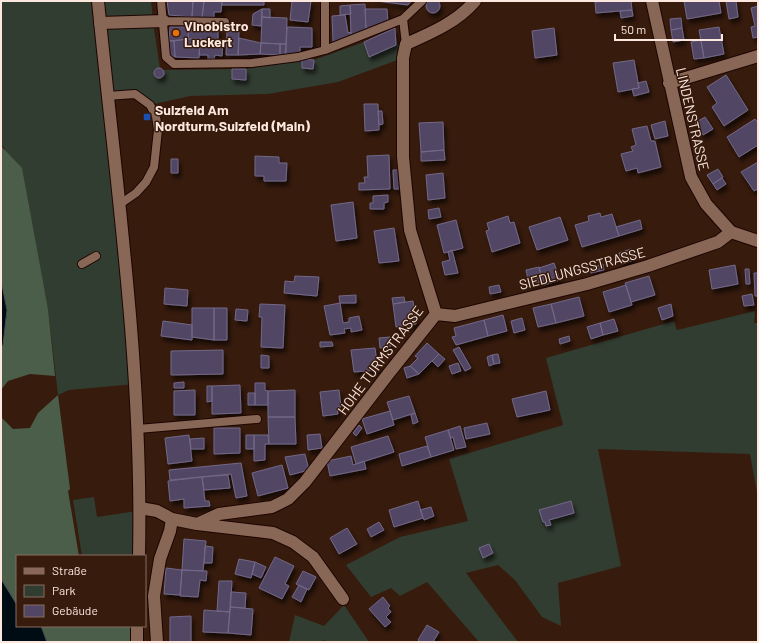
<svg xmlns="http://www.w3.org/2000/svg" width="759" height="643" font-family="Barlow,sans-serif">
<defs>
<filter id="shadow"><feDropShadow dx="2.5" dy="4.5" stdDeviation="2" flood-color="#0009"/></filter>
</defs>
<rect width="100%" height="100%" fill="#371b0d"/>
<!-- green -->
<path fill="#323d31" d="M1,1H151L154,29L160,68L155,70L154,74L158,78L163,75V70L232,69V79L246,80V69L302,59V68L313,69L314,60L364,42L369,57L396,45L406,44L403,58L338,82L268,94L190,96L150,105L135,94L108,96L135,384L69,390L58,395L48,309L39,265L4,147L1,146Z
M755,311L754,323H758V498L750,454L598,449L621,566L558,583L561,626L542,617L515,580L498,565L466,573L518,642H479L427,582L400,596L391,588L371,597L346,565L400,537L468,521L449,459L563,425L546,358L674,321L677,330Z
M94,497L97,517L137,511L136,556H82L73,500Z
M344,605L369,642H329L323,640V642H289L295,615L324,626Z"/>
<!-- forest -->
<path fill="#4b5e49" d="M1,146L22,168L48,309L55,376L30,374L8,381L1,390V348L3,345L7,310L1,280Z
M58,395L70,489L68,491L79,556H17V605L1,579V417L13,429L30,428L38,413Z
M41,626H134L133,642H47Z"/>
<!-- water -->
<path fill="#000c14" stroke="#4c4e51" d="M1,280L7,310L3,345L1,348Z
M1,579L17,605V626H41L47,642H1Z"/>
<!-- building -->
<path fill="#514765" stroke="#726887" filter="url(#shadow)" d="M426 6a7 7 0 1 1 14 0a7 7 0 1 1-14 0Z
M167,1H193L192,17L169,15Z
M193,1H204L202,18L192,17Z
M204,1H222L221,12H214V18H202Z
M222,1H264V5H222Z
M292,1H311L308,22L290,20Z
M376,1H411L408,5Z
M607,1H631L632,10L596,13L595,2Z
M684,1H719L721,13L687,19Z
M726,1H736L738,17L729,19Z
M365,4L366,30L351,35L350,5Z
M350,5L351,14L340,15V6Z
M758,6V37L753,38L751,27L755,26L751,8Z
M262,9H270V18L262,17Z
M262,9L261,26L252,25L253,14Z
M365,9H387L388,23L366,30Z
M632,10L633,16L621,18L620,11Z
M345,15L348,33L351,32V35L333,42L332,16Z
M262,17L287,18L286,44L261,43Z
M681,18L682,28L671,30L670,19Z
M170,27H189L188,39L169,41Z
M189,27L218,28V40L188,39Z
M287,27L312,28V47H300V54H286Z
M719,27L724,54L704,58L699,30Z
M395,28L396,45L369,57L364,42Z
M554,28L557,55L535,58L532,31Z
M682,28L684,40L673,42L671,30Z
M227,30L239,32L238,55H226Z
M239,38L261,43L260,54L238,55Z
M188,39H200L199,58L175,57L174,41Z
M200,39L223,40L222,56L215,55L214,59H208V55H199Z
M701,40L704,58L694,59L691,42Z
M169,41H174L175,57L169,54Z
M261,43L280,44V55L260,54Z
M280,44H286L285,55H280Z
M302,59L314,60L313,69L302,68Z
M634,60L639,88L618,92L613,63Z
M154 73a5 5 0 1 1 10 0a5 5 0 1 1-10 0Z
M232,69H246V80L232,79Z
M726,75L748,110L724,126L712,107L717,103L707,87Z
M646,81L649,92L634,96L632,89L639,88L638,83Z
M364,104H378L379,130L365,131Z
M378,111H382L383,124L379,125Z
M705,117L713,129L703,135L695,123Z
M755,119L758,123V145L739,157L727,137Z
M665,121L668,136L655,139L651,125Z
M443,122L444,150L421,152L419,123Z
M647,126L651,141H655L661,167L638,173L637,168L626,171L621,154L633,151L631,147L636,145L632,129Z
M444,150L445,160L421,161V152Z
M389,155L390,189L359,190V183H365L364,177H368L367,156Z
M255,156L279,157V163H287L286,181H264V176H255Z
M171,159H178V173H171Z
M758,162V189L754,191L741,172Z
M718,169L723,177L713,184L707,175Z
M393,170H399L400,189H394Z
M443,173L445,198L428,200L426,175Z
M722,178L726,184L717,190L713,184Z
M388,195V202L384,203V209H370V203H373V196Z
M353,202L357,238L336,241L331,205Z
M439,208L441,217L429,219L428,210Z
M600,213L601,217L612,214L619,236L582,247L575,225L589,221L588,216Z
M508,216L510,223L514,222L520,243L492,252L486,231L489,230L487,223Z
M560,217L568,240L537,250L529,227Z
M456,220L463,248L444,253L437,225Z
M640,220L642,229L619,236L616,227Z
M394,228L399,261L379,263L374,231Z
M631,249L634,260L622,264L619,253Z
M452,250L458,273L445,275L442,262L450,260L448,252Z
M554,263L560,280L544,285L539,268Z
M603,264L604,270L591,273L590,268Z
M735,265L738,284L712,289L709,270Z
M539,267L543,281L529,284L526,270Z
M745,269H749L750,284H746Z
M754,273H758V296H755Z
M295,276L319,277L317,296L284,293L285,281L294,282Z
M649,276L655,295L631,302L625,283Z
M499,285L501,292L490,294L489,287Z
M626,285L632,305L609,312L603,292Z
M165,288L188,290L187,306L164,304Z
M752,294L754,305L744,306L742,296Z
M356,295V303H340L339,296Z
M404,297L405,302L393,304L392,298Z
M579,297L584,316L556,323L551,304Z
M413,301L416,324L396,327L393,304Z
M340,303L343,323L349,322V318L359,316L362,330L351,332V328L344,329L345,333L330,335L324,306Z
M260,304L285,305L283,348L261,347L262,317H259Z
M551,304L556,323L538,327L533,308Z
M671,304L673,316L662,320L658,308Z
M192,308H214V340L192,337Z
M214,308H227V340H214Z
M236,309L248,310L247,321L235,320Z
M503,315L507,331L488,336L484,320Z
M522,318L525,330L514,333L511,321Z
M614,319L618,331L603,335L600,323Z
M484,320L488,336L456,345L452,337L456,336L454,328Z
M163,321L192,325V340L161,336Z
M600,323L603,335L591,339L587,327Z
M569,336L570,341L560,344L559,339Z
M390,337L391,346L380,348L379,338Z
M320,342H332L333,346L320,347Z
M427,343L439,354L419,374L410,366L418,358L415,356Z
M459,347L471,368L465,371L453,350Z
M375,348L378,370L354,372L351,350Z
M223,350V374L171,375V351Z
M439,354L445,359L438,367L432,361Z
M498,354L500,363L494,364L492,355Z
M261,355L269,356V368H261Z
M492,355L494,364L489,366L487,357Z
M458,363L461,371L452,374L449,366Z
M410,366L419,374L407,378L404,368Z
M184,382V388H174V383Z
M255,383H265V390L268,391V405H255Z
M240,385L241,413L212,414V386Z
M207,386H212V401L207,402Z
M195,390V415H174V391Z
M295,390V417H268V391Z
M339,390L341,407H337L338,414L323,416L320,392Z
M546,391L550,410L517,417L512,399Z
M248,393H255V405H248Z
M409,396L415,413L393,420L387,402Z
M390,411L394,425L367,434L362,419Z
M415,413L418,422L413,424L411,415Z
M268,417H295L296,444H269Z
M487,423L490,434L466,439L464,428Z
M359,425L362,428L356,436L353,433Z
M460,426L466,447L456,449L453,437L451,438L448,430Z
M214,428H240V453L214,454Z
M448,430L454,450L431,457L425,437Z
M320,434L322,448L308,450L307,435Z
M189,435L192,461L168,464L165,438Z
M246,435H254V449H246Z
M254,435H268L269,444H265V460L254,461Z
M388,436L394,452L356,464L351,447Z
M204,438V449H191L190,439Z
M427,446L431,457L402,466L399,454Z
M305,454L309,470L290,475L285,457Z
M351,456L353,465L364,461L366,469L330,476L327,461Z
M241,463L247,496L236,498L231,474L170,480L169,470Z
M282,465L288,488L258,496L252,473Z
M228,475L230,488L204,490L202,477Z
M202,477L205,501H209L210,506L184,508V499L170,501L168,481Z
M418,501L423,518L394,527L389,510Z
M571,501L574,513L549,520L551,525L546,526L545,522H543L539,510Z
M431,507L434,516L424,520L420,510Z
M379,522L384,530L371,537L367,529Z
M347,528L357,544L339,554L330,538Z
M184,539L206,541L203,571L182,570Z
M489,544L493,553L483,558L479,548Z
M205,546L213,547L212,563H204Z
M275,557L294,566L285,584L289,586L282,599L259,588Z
M239,559L255,562L251,578L235,574Z
M255,562L266,567L261,578L252,574Z
M166,568L182,570L180,595L164,594Z
M182,570L207,571L206,581L200,580L198,597L180,596Z
M303,571L316,577L309,590L296,584Z
M219,581H232L230,612L217,611Z
M299,585L307,589L301,602L292,597Z
M231,592L246,593L245,608L230,607Z
M383,597L390,606L388,608L391,612L386,617L391,622L385,627L369,609Z
M230,607L253,609L251,635L228,633Z
M204,610L230,612L228,633L203,632Z
M191,616V642H170V617Z
M427,625L439,632L433,642H420L418,640Z"/>
<g fill="none" stroke-linecap="round" stroke-linejoin="round">
<defs>
<path id="service" d="M161,1L166,57L174,64L252,63L298,57L325,50L403,19L422,1
M403,19L406,44
M164,21L225,22
M325,50V1
M107,96L135,94L150,105L156,116L158,130L154,167L146,182L136,193L120,204
M82,264L96,256
M138,429L257,419"/>
<path id="minor" d="M652,1L691,177L706,204L731,232L758,241
M100,23L164,21
M669,83L758,56
M436,314L410,230L403,157V58L406,44C431,33 457,22 475,1
M436,314L455,316L587,284L648,266L718,242L731,232
M140,508L157,511L172,519L197,524L273,533L293,542L313,557L343,599
M197,524L219,514L272,507L288,499L305,482L389,373L436,314
M157,642L154,596L160,559L170,531L172,519"/>
<path id="secondary" d="M98,1C116,185 143,370 139,556
M137,642V626"/>
</defs>
<!-- service casing -->
<use href="#service" stroke="#1d0500" stroke-width="10"/>
<!-- minor casing -->
<use href="#minor" stroke="#1d0500" stroke-width="14"/>
<!-- secondary casing -->
<use href="#secondary" stroke="#1d0500" stroke-width="14"/>
<!-- service -->
<use href="#service" stroke="#886757" stroke-width="8"/>
<!-- minor -->
<use href="#minor" stroke="#886757" stroke-width="12"/>
<!-- secondary -->
<use href="#secondary" stroke="#886757" stroke-width="12"/>
</g>
<!-- markers -->
<circle fill="#e8710a" stroke="#371b0d" stroke-width="1.5" cx="176" cy="33" r="4"/>
<rect fill="#1a4fb4" stroke="#371b0d" stroke-width="1.5" x="143" y="113" width="8" height="8" rx="2"/>
<g text-anchor="middle" dominant-baseline="central" stroke-width="3" stroke-linejoin="round" paint-order="stroke">
<!-- poi labels -->
<g font-size="14" font-weight="bold" fill="#fce8df" stroke="#371b0d" text-anchor="start">
<text x="184" y="25">Vinobistro<tspan x="184" dy="16">Luckert</tspan></text>
<text x="155" y="109">Sulzfeld Am<tspan x="155" dy="16">Nordturm,Sulzfeld (Main)</tspan></text>
</g>
<!-- street labels -->
<g font-size="14" fill="#fce8df" stroke="#371b0d">
<text transform="translate(693 119) rotate(77)">LINDENSTRASSE</text>
<text transform="translate(582 268) rotate(-15)">SIEDLUNGSSTRASSE</text>
<text transform="translate(380 360) rotate(-53)">HOHE TURMSTRASSE</text>
</g>
</g>
<!-- border -->
<rect width="759" height="643" fill="none" stroke="#fce8df" stroke-width="4"/>
<!-- legend -->
<rect x="16" y="555" width="130" height="72" fill="#371b0d" stroke="#866d61"/>
<rect x="24" y="568" width="20" height="6" fill="#886757" stroke="#866d61"/>
<text x="52" y="575" font-size="12" fill="#fce8df">Straße</text>
<rect x="24" y="585" width="20" height="12" fill="#323d31" stroke="#866d61"/>
<text x="52" y="595" font-size="12" fill="#fce8df">Park</text>
<rect x="24" y="605" width="20" height="12" fill="#514765" stroke="#866d61"/>
<text x="52" y="615" font-size="12" fill="#fce8df">Gebäude</text>
<!-- scale -->
<path d="M615 34v6h107v-6" fill="none" stroke="#fce8df" stroke-width="2"/>
<text x="621" y="34" font-size="12" fill="#fce8df" stroke="#371b0d" stroke-width="3" paint-order="stroke">50 m</text>
</svg>
